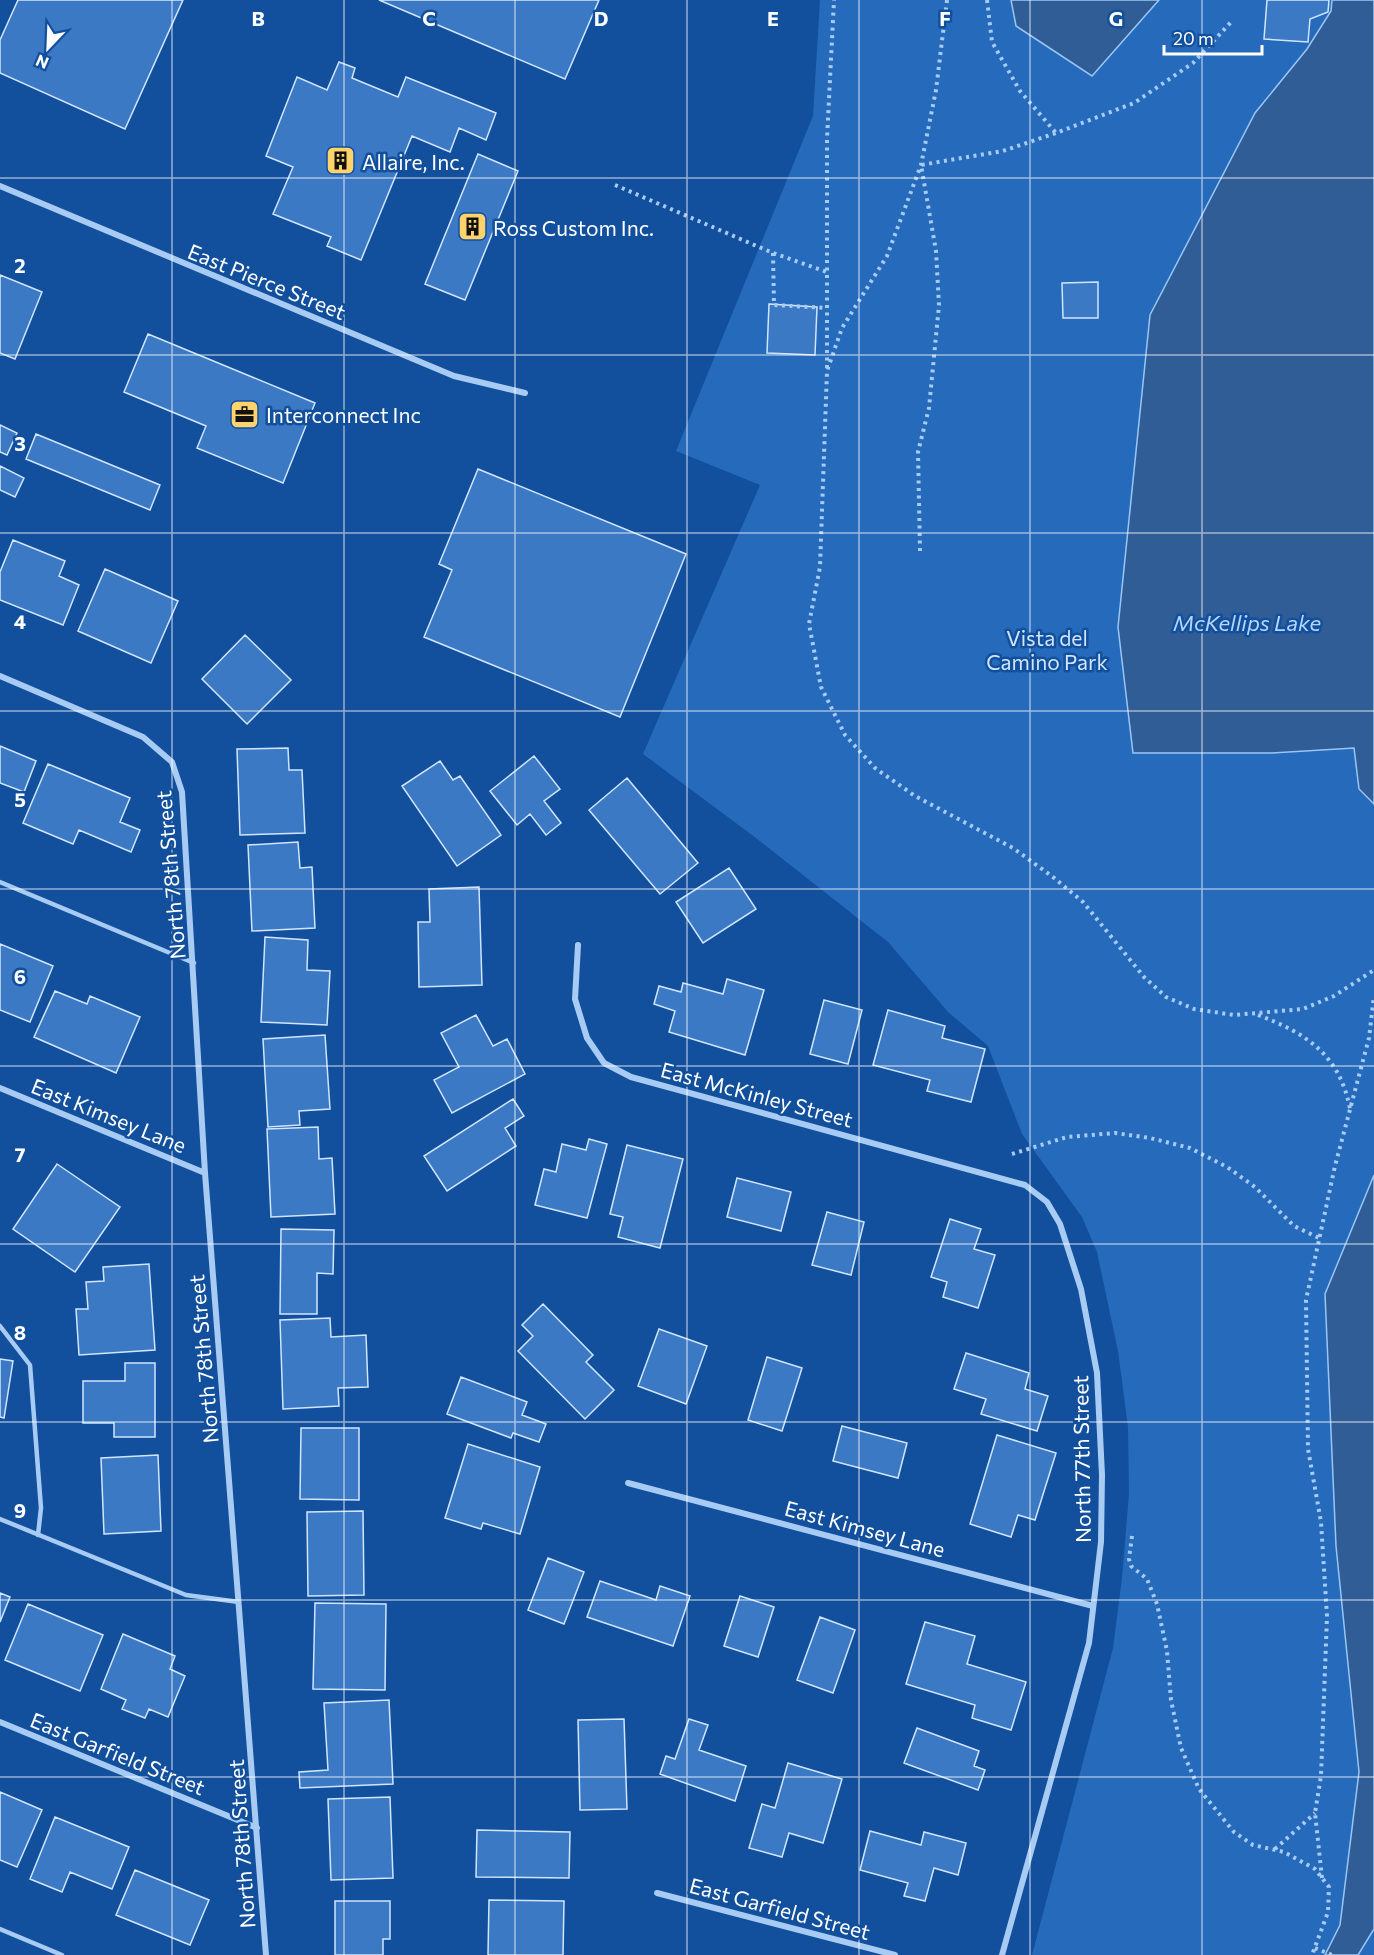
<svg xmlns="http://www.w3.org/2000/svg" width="1374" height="1955" font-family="Commissioner,sans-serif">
<rect width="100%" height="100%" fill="#12509d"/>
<!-- green -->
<path fill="#256abb" d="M820,0H1374V1955H1032L1113,1648L1122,1578L1129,1494L1128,1427L1118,1351L1097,1252L1082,1217L1022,1134L988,1046L948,1012L888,942L752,835L643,754L760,485L676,451L813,116Z"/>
<!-- water -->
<path fill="#305d96" stroke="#9ac6f7" stroke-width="1.5" d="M1011,0H1159L1092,76L1016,26Z
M1332,0H1374V804L1359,789L1354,748L1272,753H1133L1118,627L1150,315L1255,113L1307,49L1331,11Z
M1374,1175V1929L1358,1955H1325L1340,1925L1359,1772L1336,1546L1325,1294Z"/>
<!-- building -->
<path fill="#3b79c4" stroke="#d1e5fe" stroke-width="1.5" d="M18,0H183L125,129L0,73V40Z
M379,0H599L565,79Z
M1267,0H1329L1328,12L1310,19L1308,42L1264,39Z
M339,62L355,68L352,78L398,97L406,77L496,113L486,140L459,128L450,152L412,136L361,260L327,246L331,237L273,214L293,167L266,156L297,77L327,90Z
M478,154L518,171L465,300L425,284Z
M0,275L42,292L15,359L0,353Z
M1098,282V318H1063L1062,283Z
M769,304L817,307L815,355L767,353Z
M148,334L315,403L283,483L197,448L206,426L124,392Z
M0,425L17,433L7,455L0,452Z
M36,434L160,485L150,510L26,459Z
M0,466L24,478L15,497L0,490Z
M478,469L686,554L620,717L424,637L452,570L439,564Z
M13,540L65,561L59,576L79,585L63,625L0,600V572Z
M105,569L178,601L151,663L78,631Z
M245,635L291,680L247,724L202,679Z
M0,746L36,761L24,792L0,783Z
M288,748L289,770H302L305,833L240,835L237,749Z
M534,756L560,789L544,801L561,823L546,835L530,814L517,825L490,791Z
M440,761L453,780L460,776L501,835L457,866L402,786Z
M48,764L130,798L120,822L140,830L131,852L79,830L73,844L23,823Z
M627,778L698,863L660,894L589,810Z
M298,842L300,868L312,867L315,928L252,931L248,845Z
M729,868L756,909L703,943L676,902Z
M479,887L482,985L419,987L418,922H430L429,889Z
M265,937L308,940L307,970L330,971L327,1025L261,1022Z
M0,944L53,966L30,1022L0,1010Z
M727,979L764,990L745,1055L669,1032L675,1011L654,1004L659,986L681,992L683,983L723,994Z
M55,991L87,1004L90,996L140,1017L116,1073L34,1037Z
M824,1000L862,1010L848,1064L810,1054Z
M888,1010L945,1026L942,1038L985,1049L971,1102L927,1091L930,1080L873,1065Z
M476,1015L493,1046L507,1039L525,1074L452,1113L434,1080L459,1067L441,1033Z
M325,1035L330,1109L299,1111L300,1125L268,1127L263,1039Z
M513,1099L524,1116L505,1128L516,1146L447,1191L424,1156Z
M318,1127L319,1159L332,1158L335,1214L271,1217L267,1129Z
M589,1139L607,1144L587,1218L535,1205L544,1169L556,1172L562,1144L586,1150Z
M627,1145L683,1159L660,1248L618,1237L623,1217L610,1214Z
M57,1164L120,1207L75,1272L13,1229Z
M737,1178L791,1192L781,1231L727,1217Z
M827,1212L864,1222L851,1275L812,1265Z
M950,1219L981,1229L974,1249L995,1255L978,1308L943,1297L947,1282L931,1277Z
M281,1229L334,1230L333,1274L317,1273V1314H280Z
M149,1264L155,1350L79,1355L76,1309H88L86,1282L104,1281L103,1267Z
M543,1304L593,1355L586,1362L614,1390L585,1419L518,1351L533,1336L522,1325Z
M330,1318L331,1337L366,1335L368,1387L338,1388L339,1406L283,1409L280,1320Z
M659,1329L707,1346L686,1404L638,1386Z
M966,1353L1029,1373L1025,1389L1048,1396L1037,1431L981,1414L986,1399L954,1389Z
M767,1357L802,1368L782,1431L748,1420Z
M0,1359L13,1361L4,1418L0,1417Z
M125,1363H155V1437H114V1423H83V1381H125Z
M461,1377L527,1402L522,1415L546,1424L539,1442L513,1433L511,1438L447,1414Z
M842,1426L907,1443L898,1478L833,1461Z
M301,1428H359V1500L300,1499Z
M997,1435L1056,1453L1035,1520L1018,1515L1011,1537L970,1524Z
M468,1444L540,1467L520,1534L483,1523L481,1529L445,1518Z
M158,1455L161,1531L104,1534L101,1458Z
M363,1511L364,1595L308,1596L307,1512Z
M548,1558L584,1572L564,1624L528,1610Z
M600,1581L656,1600L660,1586L690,1596L673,1646L587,1617Z
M0,1593L10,1597L0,1622Z
M740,1596L774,1607L758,1657L724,1646Z
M315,1603L386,1604L385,1690L313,1689Z
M28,1604L103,1635L80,1691L5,1660Z
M820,1617L855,1630L833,1693L797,1680Z
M925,1622L975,1636L967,1664L1026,1682L1011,1730L972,1718L975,1705L906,1684Z
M123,1634L175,1656L170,1669L185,1676L168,1717L149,1709L145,1718L122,1709L126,1700L101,1689Z
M389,1700L393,1784L300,1788L299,1772L328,1770L324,1703Z
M624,1719L627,1809L580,1810L578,1720Z
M689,1719L708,1725L699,1750L746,1766L735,1801L660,1774L666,1756L675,1759Z
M917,1728L979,1751L974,1766L985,1770L978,1790L904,1763Z
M788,1763L842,1779L823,1843L789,1833L782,1857L749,1848L762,1804L775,1808Z
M0,1792L42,1810L17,1867L0,1860Z
M390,1797L393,1878L331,1880L328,1799Z
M55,1817L129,1847L112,1889L70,1872L62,1892L30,1879Z
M477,1830L570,1832L569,1878L476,1877Z
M870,1831L921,1845L924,1832L966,1843L958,1875L934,1868L925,1901L904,1896L908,1883L860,1870Z
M135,1870L209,1900L190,1945L116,1915Z
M489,1900L564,1901L563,1955H488Z
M335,1901H390V1939H383V1955H335Z"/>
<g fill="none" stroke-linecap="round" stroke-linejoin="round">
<!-- path -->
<path stroke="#a8cbf4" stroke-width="4" stroke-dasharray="3 4.5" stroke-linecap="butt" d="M947,0L936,90L921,165L887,256L842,328L827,371L820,567L809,624L821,687L845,735L875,768L915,796L1013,848L1053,877L1083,902L1144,977L1166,997L1194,1009L1234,1015L1303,1009L1334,996L1374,970
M987,0L992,42L1020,91L1056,133
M615,185L773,253L827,272
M773,253L774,305L827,308
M827,368V139L834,0
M920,551L918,452L929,408L939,305L936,251L921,165L1003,151L1056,133L1134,103L1193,63L1233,20
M1258,1015C1306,1033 1340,1055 1350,1109
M1012,1154L1067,1137L1115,1133L1150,1138L1190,1148L1227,1167L1255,1187L1294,1226L1319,1238
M1132,1536L1129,1559L1131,1566L1147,1579L1157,1604L1167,1651L1171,1700L1181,1748L1199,1789L1234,1832L1253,1845L1284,1852L1315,1869L1329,1887L1328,1912L1312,1955
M1275,1849L1315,1813
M1322,1878L1315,1813L1321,1776L1327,1616L1321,1522L1308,1449L1306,1300L1335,1166L1369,1038L1374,996
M1315,1948L1332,1955"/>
<!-- lane -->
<path stroke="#a8cbf4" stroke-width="4.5" d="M0,882L194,963
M0,1326L30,1365L41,1508L38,1535
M0,1519L186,1595L239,1602
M0,1929L62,1955"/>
<!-- street -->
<path stroke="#a8cbf4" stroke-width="6" d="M0,186L454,376L525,393
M0,676L143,737L172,762L182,792L205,1173L266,1955
M578,945L575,999L587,1038L604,1063L631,1077L1025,1185L1047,1202L1060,1224L1081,1289L1097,1373L1102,1475L1101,1542L1089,1643L1002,1955
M0,1088L205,1173
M628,1483L1093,1606
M0,1722L257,1828
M657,1893L895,1955"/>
</g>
<!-- grid -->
<path fill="none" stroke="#fff" stroke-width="1.5" stroke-opacity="0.55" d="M172,0V1955M344,0V1955M515,0V1955M687,0V1955M859,0V1955M1030,0V1955M1202,0V1955M0,178H1374M0,355H1374M0,533H1374M0,711H1374M0,889H1374M0,1066H1374M0,1244H1374M0,1422H1374M0,1600H1374M0,1777H1374"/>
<!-- icons -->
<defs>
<symbol id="building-square" viewBox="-11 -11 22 22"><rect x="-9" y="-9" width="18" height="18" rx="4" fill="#ffd36b" stroke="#12509d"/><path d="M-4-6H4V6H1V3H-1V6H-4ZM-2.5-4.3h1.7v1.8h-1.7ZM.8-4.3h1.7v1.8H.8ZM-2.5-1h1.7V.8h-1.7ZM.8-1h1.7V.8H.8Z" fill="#111"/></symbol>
<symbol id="office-square" viewBox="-11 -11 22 22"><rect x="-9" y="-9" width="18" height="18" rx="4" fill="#ffd36b" stroke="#12509d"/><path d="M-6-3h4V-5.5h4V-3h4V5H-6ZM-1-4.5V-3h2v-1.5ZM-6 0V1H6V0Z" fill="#111"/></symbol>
</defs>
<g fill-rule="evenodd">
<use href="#building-square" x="324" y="144" width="33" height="33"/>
<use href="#building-square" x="456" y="210" width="33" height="33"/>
<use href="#office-square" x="228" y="398" width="33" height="33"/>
</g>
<g text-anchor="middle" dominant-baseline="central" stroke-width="5" stroke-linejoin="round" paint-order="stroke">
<!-- poi labels -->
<g font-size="21" fill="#fff" stroke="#12509d" text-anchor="start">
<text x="362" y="161">Allaire, Inc.</text>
<text x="493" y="227">Ross Custom Inc.</text>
<text x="266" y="414">Interconnect Inc</text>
</g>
<!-- street labels -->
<g font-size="21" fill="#fff" stroke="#12509d">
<text transform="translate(267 281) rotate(22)">East Pierce Street</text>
<text transform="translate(170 875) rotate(-95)">North 78th Street</text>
<text transform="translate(757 1094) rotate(15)">East McKinley Street</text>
<text transform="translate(109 1115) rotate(22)">East Kimsey Lane</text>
<text transform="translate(203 1359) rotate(-95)">North 78th Street</text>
<text transform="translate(1081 1459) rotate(-91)">North 77th Street</text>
<text transform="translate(865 1528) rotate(15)">East Kimsey Lane</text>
<text transform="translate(118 1753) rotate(22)">East Garfield Street</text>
<text transform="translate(241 1844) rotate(-94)">North 78th Street</text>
<text transform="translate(780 1908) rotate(15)">East Garfield Street</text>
</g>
<!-- park labels -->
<g font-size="21" fill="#d1e5fe" stroke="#12509d">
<text x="1047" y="637">Vista del<tspan x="1047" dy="24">Camino Park</tspan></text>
</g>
<!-- water labels -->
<g font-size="22" font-style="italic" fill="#b5d5fb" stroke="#12509d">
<text x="1247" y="622">McKellips Lake</text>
</g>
</g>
<g font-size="20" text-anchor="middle" font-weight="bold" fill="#fff" stroke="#12509d" stroke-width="5" stroke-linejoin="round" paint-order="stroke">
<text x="258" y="26">B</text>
<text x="429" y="26">C</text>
<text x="601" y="26">D</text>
<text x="773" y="26">E</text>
<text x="945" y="26">F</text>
<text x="1116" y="26">G</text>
<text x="20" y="273">2</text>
<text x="20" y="451">3</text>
<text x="20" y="629">4</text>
<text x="20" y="807">5</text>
<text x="20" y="984">6</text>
<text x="20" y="1162">7</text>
<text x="20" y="1340">8</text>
<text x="20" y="1518">9</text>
</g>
<!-- north arrow -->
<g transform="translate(48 48) rotate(203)" stroke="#12509d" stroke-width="4.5" paint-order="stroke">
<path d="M0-4.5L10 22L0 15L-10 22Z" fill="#ffffff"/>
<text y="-9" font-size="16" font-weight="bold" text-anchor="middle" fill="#ffffff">N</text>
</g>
<!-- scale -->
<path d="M1164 45v9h98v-9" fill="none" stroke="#ffffff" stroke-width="3"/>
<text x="1173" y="45" font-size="18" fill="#ffffff" stroke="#12509d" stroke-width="4.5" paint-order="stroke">20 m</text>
</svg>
